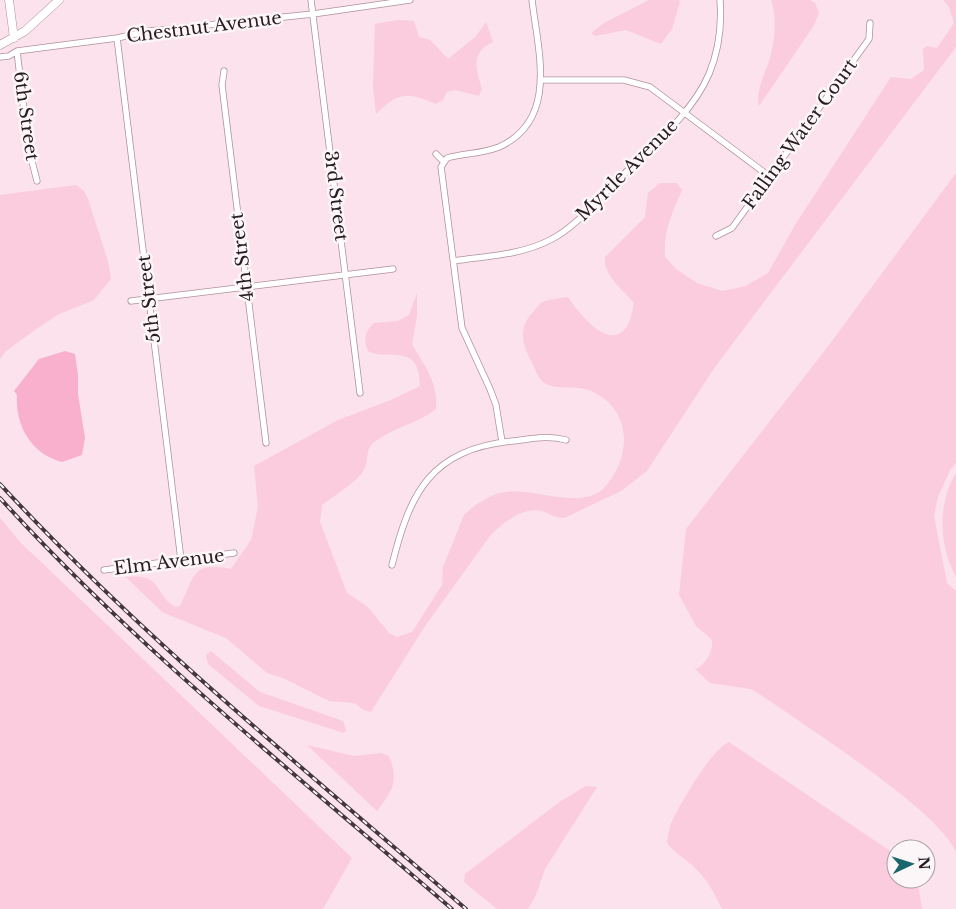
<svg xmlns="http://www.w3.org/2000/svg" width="956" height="909" font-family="'Libre Baskerville',serif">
<rect width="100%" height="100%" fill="#fce2ec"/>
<!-- green -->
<path fill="#fbcbde" d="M649,0H679L680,2L672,29L661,44L626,30L595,36L591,33L604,23Z
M771,0H810L815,3L819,13L813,27L759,106C755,89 767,71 771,54C775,37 777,16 771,0Z
M943,0H956V47L715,367L647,471L621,491L564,518C554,518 550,514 542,511C521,506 502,524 490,536L425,626L371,712L363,710L355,703L329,701L285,679L267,673L226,638L162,612L126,577C163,573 153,593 175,607L180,606C195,576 192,561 231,569L251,540L258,507L254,466L338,420L391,400L420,386C419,341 391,362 368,351C363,340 365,331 374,323L398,321L409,315L417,293V316L412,344C425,368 438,380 436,409C417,424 394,427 374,442C364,450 370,463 362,473C352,485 335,495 322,505L320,522L347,593L368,607L389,633L397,637L412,632L442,585L443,567L464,515C473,506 488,496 500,493C530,485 583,513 606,486C632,455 632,409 591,391C575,384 558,392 543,382C537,377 534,365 530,359C521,341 519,326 534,311C537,307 541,302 545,301C552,299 560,298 568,297C577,310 603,346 622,332C630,326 632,312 634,303C623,290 603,275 605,257L645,217L648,193L660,183H677L682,190C672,213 663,232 665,257L676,269L697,283L722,291L746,286L768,273L795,225L891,77L911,79L924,70L923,49L927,46L937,48L954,23L949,7Z
M398,20L414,21L419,37L430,40L448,59L476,36L486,22L493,42C470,52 476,69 482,89L479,96L455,90L447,92L443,100L436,104C407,92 399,91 376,114L373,86L375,24Z
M956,173V463L950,470L938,497L934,516L947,583L956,591V852C939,811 811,730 770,701L751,689L710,683L694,668L697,669C707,662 713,652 712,640L696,626L679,595L686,529L829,345Z
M76,185L84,191L88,199L108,261L111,279L94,300L59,314L35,330L6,351L0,359V195Z
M956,473V577C939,545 937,505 956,473Z
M0,518L20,542L352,858L323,909H0Z
M211,651L260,692L343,721L346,730L344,733L259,706L208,664L206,655Z
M729,742L896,855V879H917L922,909H722C715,895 708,880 696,869C687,859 675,854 667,843C668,836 669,829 671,823C680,804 711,750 729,742Z
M307,745L354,756L381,753L389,756C399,781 393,790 377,811Z
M586,786L597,787L545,869L536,895L528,909H497L464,882L465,874L561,801Z"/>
<!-- water -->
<path fill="#f8b0cd" d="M65,351L75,354L78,375V394L85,438L82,455L62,462C31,454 15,425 17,395L14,391L39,359Z"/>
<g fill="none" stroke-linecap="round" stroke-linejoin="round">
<defs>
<path id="minor" d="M311,0L360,393
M117,38L181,560
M17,51L28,146L37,181
M0,57L9,56L17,51L117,38L149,31L313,14L410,0
M224,71L222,85L266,443
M542,80H624L650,87L769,176
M436,154L443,161
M716,236L732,228L869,39L870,23
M454,261C487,256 521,255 550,240C576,227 597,200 618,180C649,148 691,116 709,74C719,50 722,26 720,0
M131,301L393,269
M502,442L496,405L490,389L462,328L441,167L447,158C464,153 482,154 499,147C559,120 538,51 532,0
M392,565C410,492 431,449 513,441C531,439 548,435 566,440
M104,570L234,553"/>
<path id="tertiary" d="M9,0L14,38
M0,45L25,31L59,0"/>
</defs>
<!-- minor casing -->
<use href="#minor" stroke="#ae909c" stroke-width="7"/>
<!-- tertiary casing -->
<use href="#tertiary" stroke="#ae909c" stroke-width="9"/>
<!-- minor -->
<use href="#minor" stroke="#fff" stroke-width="5.5"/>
<!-- tertiary -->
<use href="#tertiary" stroke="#fff" stroke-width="8"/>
<defs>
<path id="rail" d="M0,484C143,639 307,771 466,909
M0,498C137,649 298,776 452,909"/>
</defs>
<!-- rail casing -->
<use href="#rail" stroke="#43363c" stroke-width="4"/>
<!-- rail -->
<use href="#rail" stroke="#fcf6f8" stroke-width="2" stroke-dasharray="5.5" stroke-linecap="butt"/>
</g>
<g text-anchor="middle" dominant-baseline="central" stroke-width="5" stroke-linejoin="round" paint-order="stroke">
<!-- street labels -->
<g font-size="18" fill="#271c21" stroke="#fcf6f8">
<text transform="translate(204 27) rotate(-7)">Chestnut Avenue</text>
<text transform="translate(26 116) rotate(82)">6th Street</text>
<text transform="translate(800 134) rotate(-54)">Falling Water Court</text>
<text transform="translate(627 170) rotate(-45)">Myrtle Avenue</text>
<text transform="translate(336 196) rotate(83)">3rd Street</text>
<text transform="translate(242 257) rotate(-97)">4th Street</text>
<text transform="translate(149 299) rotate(-97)">5th Street</text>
<text transform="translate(169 562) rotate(-7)">Elm Avenue</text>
</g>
</g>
<!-- north arrow -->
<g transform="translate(911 864) rotate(86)"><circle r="24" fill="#fcf6f8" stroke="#a79fa2"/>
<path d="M0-4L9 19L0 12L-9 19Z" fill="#19666c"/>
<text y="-8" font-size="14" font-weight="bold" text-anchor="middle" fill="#271c21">N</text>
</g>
</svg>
